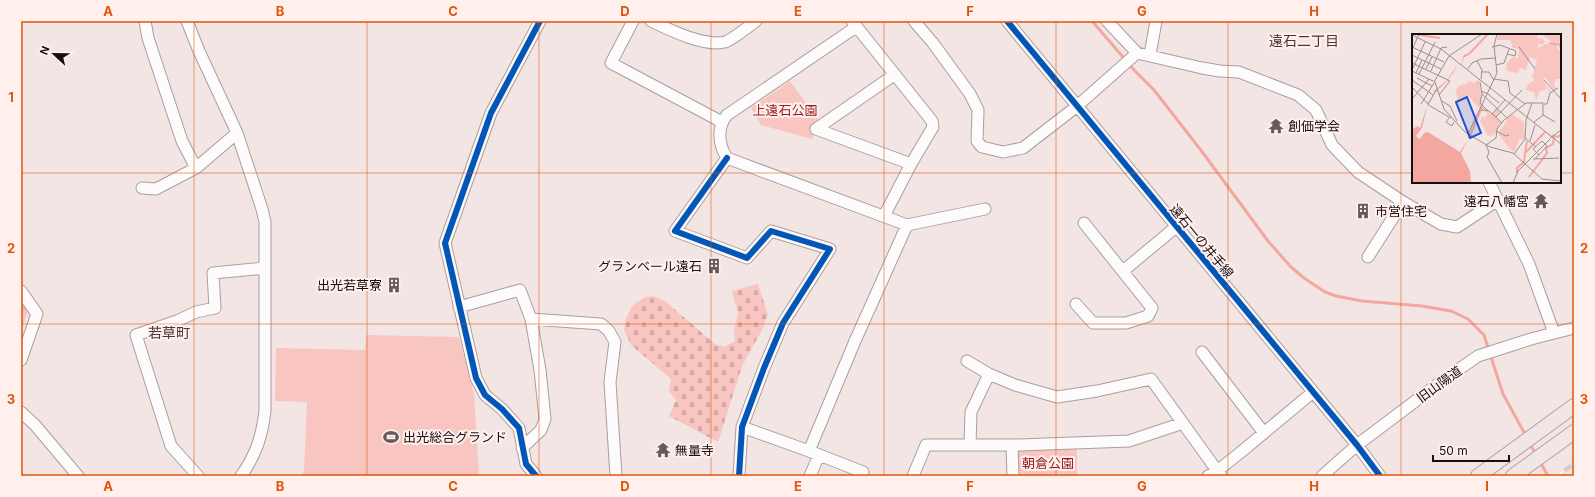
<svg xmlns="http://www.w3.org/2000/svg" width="1595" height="497" font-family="Inter,'Noto Sans JP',sans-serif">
<defs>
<pattern id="forest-crowns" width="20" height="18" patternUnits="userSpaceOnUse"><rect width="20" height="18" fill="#f8c5c0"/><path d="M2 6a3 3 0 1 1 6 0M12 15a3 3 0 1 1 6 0" fill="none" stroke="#d4a8a4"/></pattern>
<pattern id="cemetery-stones" width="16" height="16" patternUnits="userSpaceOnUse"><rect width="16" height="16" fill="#f8c5c0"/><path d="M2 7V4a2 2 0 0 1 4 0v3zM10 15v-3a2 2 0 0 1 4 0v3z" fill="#d4a8a4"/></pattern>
</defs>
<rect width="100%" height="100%" fill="#f3e5e3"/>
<!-- forest -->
<path fill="url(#forest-crowns)" d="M21,295L29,309L21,331Z"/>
<!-- cemetery -->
<path fill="url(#cemetery-stones)" d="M758,284L768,315L762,330L742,366L718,442L669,416L676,400L669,391L671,379L631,345L624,330L626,319L632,306L645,297L654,296L665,301L715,344L724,347L735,341L734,331L738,313L732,291Z"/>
<!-- park -->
<path fill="#f8c5c0" d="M790,81L819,121L810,130L814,134L812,139L761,125L751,108Z
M366,335L459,337L474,395L479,476H300L304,472L307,402L275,401L276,348L365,350Z
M1077,449V476H1019L1018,450Z"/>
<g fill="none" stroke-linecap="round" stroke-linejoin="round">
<!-- stream -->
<path stroke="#f4a7a0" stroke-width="3" d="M1092,21L1134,70L1154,90L1200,149L1268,241L1291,267L1304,278L1325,292L1336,296L1362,301L1422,306L1451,311L1468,319L1484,335L1503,394L1526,436
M1529,443L1536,454
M1540,462L1548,476"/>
<defs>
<path id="minor" d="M145,21L148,38L182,141L196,168
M187,21L199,51L237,133L262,209L265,222V411C262,436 256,455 241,476
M633,21L611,63L722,122
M651,21C670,30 704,47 725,42C732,40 749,26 756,21
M852,21L932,121L933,127L911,164L884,216
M914,21L933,43L970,94L978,110L977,141L982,147L1003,152L1023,148L1076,107L1137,53
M1007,21L1357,445L1380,476
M1107,21L1137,53L1202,68L1220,71L1239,72L1298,95L1316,110L1332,145L1358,172L1403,202L1441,224L1457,227L1498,200
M856,27L727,115C717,127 718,144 727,158L907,225L985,209
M1150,55L1156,21
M894,75L816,129L911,164
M727,158L675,231L747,258L771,231L830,249L783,323L764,368L742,427L739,476
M1489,182L1529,264L1554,333
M142,188L156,189L196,168L237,133
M1368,257L1403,202
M1123,271L1176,227
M21,291L37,314L21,360
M1076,304L1093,323H1126L1148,316L1152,308L1084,223
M459,307L520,290L531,319L540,370L545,419L541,430L522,448
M531,319L601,324L609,331L615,342L610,382L616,476
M1202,352L1264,433
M967,361L989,374L1015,385L1057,397L1097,391L1151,379L1221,476
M21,412L35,425L78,476
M742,427L809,451L855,341L907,225
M970,445L971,412L989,374
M1012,445L1013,476
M809,451L863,472
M198,476L171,446L136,335L177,321L196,312L215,308L213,273L265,268
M536,476L526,464L519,428L502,409L485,395L476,378L445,243L491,113L540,21
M810,476L819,455
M913,476L926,445H1019L1129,441L1183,423
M1208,476L1217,471L1241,452L1313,392
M1322,476L1357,445L1438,384L1478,356L1531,339L1574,328"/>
<path id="major" d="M1478,476L1574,406
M1513,476L1574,432"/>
</defs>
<!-- minor casing -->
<use href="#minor" stroke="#a99f9d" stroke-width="13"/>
<!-- major casing -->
<use href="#major" stroke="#b8a09f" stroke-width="16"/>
<!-- minor -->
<use href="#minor" stroke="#fdfbfb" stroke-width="11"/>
<!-- major -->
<use href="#major" stroke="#f1e6e6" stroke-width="14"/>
<defs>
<path id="rail" d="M1557,476L1574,464"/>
</defs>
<!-- rail casing -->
<use href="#rail" stroke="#d2cece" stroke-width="4.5"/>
<!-- rail -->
<use href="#rail" stroke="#fff0ee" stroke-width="3" stroke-dasharray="9" stroke-linecap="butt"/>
<defs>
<path id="cycleway" d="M1007,21L1357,445L1380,476
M727,158L675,231L747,258L771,231L830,249L783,323L764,368L742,427L739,476
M536,476L526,464L519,428L502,409L485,395L476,378L445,243L491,113L540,21"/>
</defs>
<!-- cycleway casing -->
<use href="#cycleway" stroke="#fff0ee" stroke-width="8"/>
<!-- cycleway -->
<use href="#cycleway" stroke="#0057b8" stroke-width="6"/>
</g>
<!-- grid -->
<path fill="none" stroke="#de550c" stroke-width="1" stroke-opacity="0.55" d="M194,21V476M367,21V476M539,21V476M711,21V476M884,21V476M1056,21V476M1228,21V476M1401,21V476M21,173H1413M1560,173H1574M21,324H1574"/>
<!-- icons -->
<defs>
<symbol id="temple-bare" viewBox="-9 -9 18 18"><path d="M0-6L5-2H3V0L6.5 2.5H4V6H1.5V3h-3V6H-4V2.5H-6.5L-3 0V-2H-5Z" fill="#645a59" stroke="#fff0ee" stroke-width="2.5" paint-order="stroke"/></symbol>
<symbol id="building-bare" viewBox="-9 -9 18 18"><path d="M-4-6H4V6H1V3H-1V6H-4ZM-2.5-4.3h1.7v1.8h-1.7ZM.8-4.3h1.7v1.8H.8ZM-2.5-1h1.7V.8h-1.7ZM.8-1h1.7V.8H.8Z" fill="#645a59" stroke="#fff0ee" stroke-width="2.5" paint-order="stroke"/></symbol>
<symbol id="stadium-bare" viewBox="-9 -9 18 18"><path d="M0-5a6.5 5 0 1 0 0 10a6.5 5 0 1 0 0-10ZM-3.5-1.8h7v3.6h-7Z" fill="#645a59" stroke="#fff0ee" stroke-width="2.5" paint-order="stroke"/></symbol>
</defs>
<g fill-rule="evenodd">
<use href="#temple-bare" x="1265" y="115" width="22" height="22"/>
<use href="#temple-bare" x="1530" y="190" width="22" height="22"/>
<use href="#building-bare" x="1352" y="200" width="22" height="22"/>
<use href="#building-bare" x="703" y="255" width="22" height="22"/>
<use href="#building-bare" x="383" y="274" width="22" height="22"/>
<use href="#stadium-bare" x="380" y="426" width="22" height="22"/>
<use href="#temple-bare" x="652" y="439" width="22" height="22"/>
</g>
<g text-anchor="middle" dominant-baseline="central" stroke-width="4" stroke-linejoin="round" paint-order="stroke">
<!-- park labels -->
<g font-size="13" fill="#991e22" stroke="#fff0ee">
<text x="785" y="110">上遠石公園</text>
<text x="1048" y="463">朝倉公園</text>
</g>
<!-- poi labels -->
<g font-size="13" fill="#170f0e" stroke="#fff0ee" text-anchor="start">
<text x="1288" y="126">創価学会</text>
<text x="1529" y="201" text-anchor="end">遠石八幡宮</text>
<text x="1375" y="211">市営住宅</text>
<text x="702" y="266" text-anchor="end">グランベール遠石</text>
<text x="382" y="285" text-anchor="end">出光若草寮</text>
<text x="403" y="437">出光総合グランド</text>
<text x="675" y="450">無量寺</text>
</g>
<!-- street labels -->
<g font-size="13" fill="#170f0e" stroke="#fff0ee">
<text transform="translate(1202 241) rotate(50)">遠石一の井手線</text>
<text transform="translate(1439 384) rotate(-36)">旧山陽道</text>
</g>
<!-- neighbourhood labels -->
<g font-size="14" fill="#4b3735" stroke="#fff0ee">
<text x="1304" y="40">遠石二丁目</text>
<text x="169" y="332">若草町</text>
</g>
</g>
<!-- overview -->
<g transform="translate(1412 34)">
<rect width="149" height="149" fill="#f3e5e3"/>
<path d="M86,0H126L125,4H130L133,8L130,11L126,9V14L134,10L144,11L146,16L149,17V45H144L142,51L145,55L142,56L133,43L131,46L139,58L135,70L138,59L133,51L134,56L128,57L124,66L122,58L114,56L116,50L123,46L120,43L125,26L118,23L114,36L108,34L106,39L95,37L94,30L101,23L106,24L107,15L101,14L98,6H85ZM129,0H149V13L148,10H143ZM67,44L70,74L65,72L56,61L46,67L44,56L47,52L56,49V47L63,49Z" fill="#f8c5c0"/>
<path d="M112,92L113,104L107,106L102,118L97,114L102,109L97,106L104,102L105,93Z" fill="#f8c5c0"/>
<path d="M71,72L80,81L85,75L88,78L84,83L89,89L82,101L76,102L68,87L70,82L73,84L75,80V77L69,76ZM100,80L112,88V92L105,93L104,103L97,106L103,109L97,114L86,99L95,87L94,85Z" fill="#f8c5c0"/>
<path d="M51,22H55L52,23L50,30L45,32L41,39L35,47L29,53L22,59L21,64L15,73L10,94L4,102L8,105L12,99L16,98L48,118L57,104L49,119L58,137L59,149H0V96L5,92L8,94L15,72L21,64L22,58V57L35,46L44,33L50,29Z" fill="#f4a7a0"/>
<path fill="none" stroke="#f4a7a0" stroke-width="2" d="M7,1L28,4M137,9L148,11L149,16M52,22L57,20L76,0M57,104L70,73M113,119L133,98M113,119L115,107M105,139V134L112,128L113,119M117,143L135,119L134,114L141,110L142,102L146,103L149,100"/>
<path fill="none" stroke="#9b8f8e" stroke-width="1" d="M0,1L29,15L149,110M0,13L32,28M80,13L88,11L104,17L103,22L95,20M107,13L123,35M0,16L7,0M0,21L29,35M37,22L70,0M65,27L70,36L69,45M0,29L38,47L27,61M84,31L92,29L97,15M14,35L20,23M56,35L60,29L69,25L84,24M0,36L13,8M0,37L23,48L32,75L53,98L78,113L101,119L130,145L149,147M19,37L29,14L35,13M70,38H77L81,45L96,47L98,59L113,70M4,39L10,26M7,40L23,8M5,44L20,52M0,46L21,61M132,46L149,65M22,48L37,22M68,48L70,60L95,84M0,53L18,72L39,84M69,57L76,60L87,69M70,60L68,69L76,77M0,65L17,45M30,67L38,72L45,87M9,70L22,49M16,70L25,55M132,70H135L138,59L146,54M69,76L77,77L90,89M80,80L93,66M131,81L143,88M84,83L110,56M37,84L34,88L40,92L42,88M121,89L131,81M84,97L94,102L97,101M56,100L85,39L82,12L85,0M113,104L124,113M138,104L149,96M118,107L123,91M74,111L84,104L85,95L92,86L114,69H131V81M74,111L77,118L75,123L90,149M102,120L113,105L114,86L120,69M121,125L147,124M123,125L135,112L130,107L121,115L127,121M101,149L106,137L138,105"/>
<path fill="#1d4ed8" fill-opacity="0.15" stroke="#1d4ed8" stroke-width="2" d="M55,63L69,99L58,104L44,68Z"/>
<rect width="149" height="149" fill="none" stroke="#170f0e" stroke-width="2"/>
</g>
<!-- border -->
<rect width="1595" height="497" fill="none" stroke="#fff0ee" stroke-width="44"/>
<!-- north arrow -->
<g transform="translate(54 54) rotate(292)" stroke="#fff0ee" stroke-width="3" paint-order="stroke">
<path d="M0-3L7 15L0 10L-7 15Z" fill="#170f0e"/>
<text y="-6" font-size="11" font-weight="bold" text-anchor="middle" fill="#170f0e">N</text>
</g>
<!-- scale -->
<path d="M1433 455v6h76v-6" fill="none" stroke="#170f0e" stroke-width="2"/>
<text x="1439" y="455" font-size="12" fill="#170f0e" stroke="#fff0ee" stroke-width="3" paint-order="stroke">50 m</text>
<rect x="22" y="22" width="1551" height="453" fill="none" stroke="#de550c" stroke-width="1.5"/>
<g font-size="13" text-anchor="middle" font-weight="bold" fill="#de550c">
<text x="108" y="16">A</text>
<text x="280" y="16">B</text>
<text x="453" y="16">C</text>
<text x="625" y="16">D</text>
<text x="798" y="16">E</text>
<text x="970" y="16">F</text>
<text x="1142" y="16">G</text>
<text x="1314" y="16">H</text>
<text x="1487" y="16">I</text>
<text x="11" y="102">1</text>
<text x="1584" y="102">1</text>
<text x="11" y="253">2</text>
<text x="1584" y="253">2</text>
<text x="11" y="404">3</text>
<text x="1584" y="404">3</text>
<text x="108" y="491">A</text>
<text x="280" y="491">B</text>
<text x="453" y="491">C</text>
<text x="625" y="491">D</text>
<text x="798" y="491">E</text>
<text x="970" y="491">F</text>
<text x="1142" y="491">G</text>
<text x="1314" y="491">H</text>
<text x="1487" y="491">I</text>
</g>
</svg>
